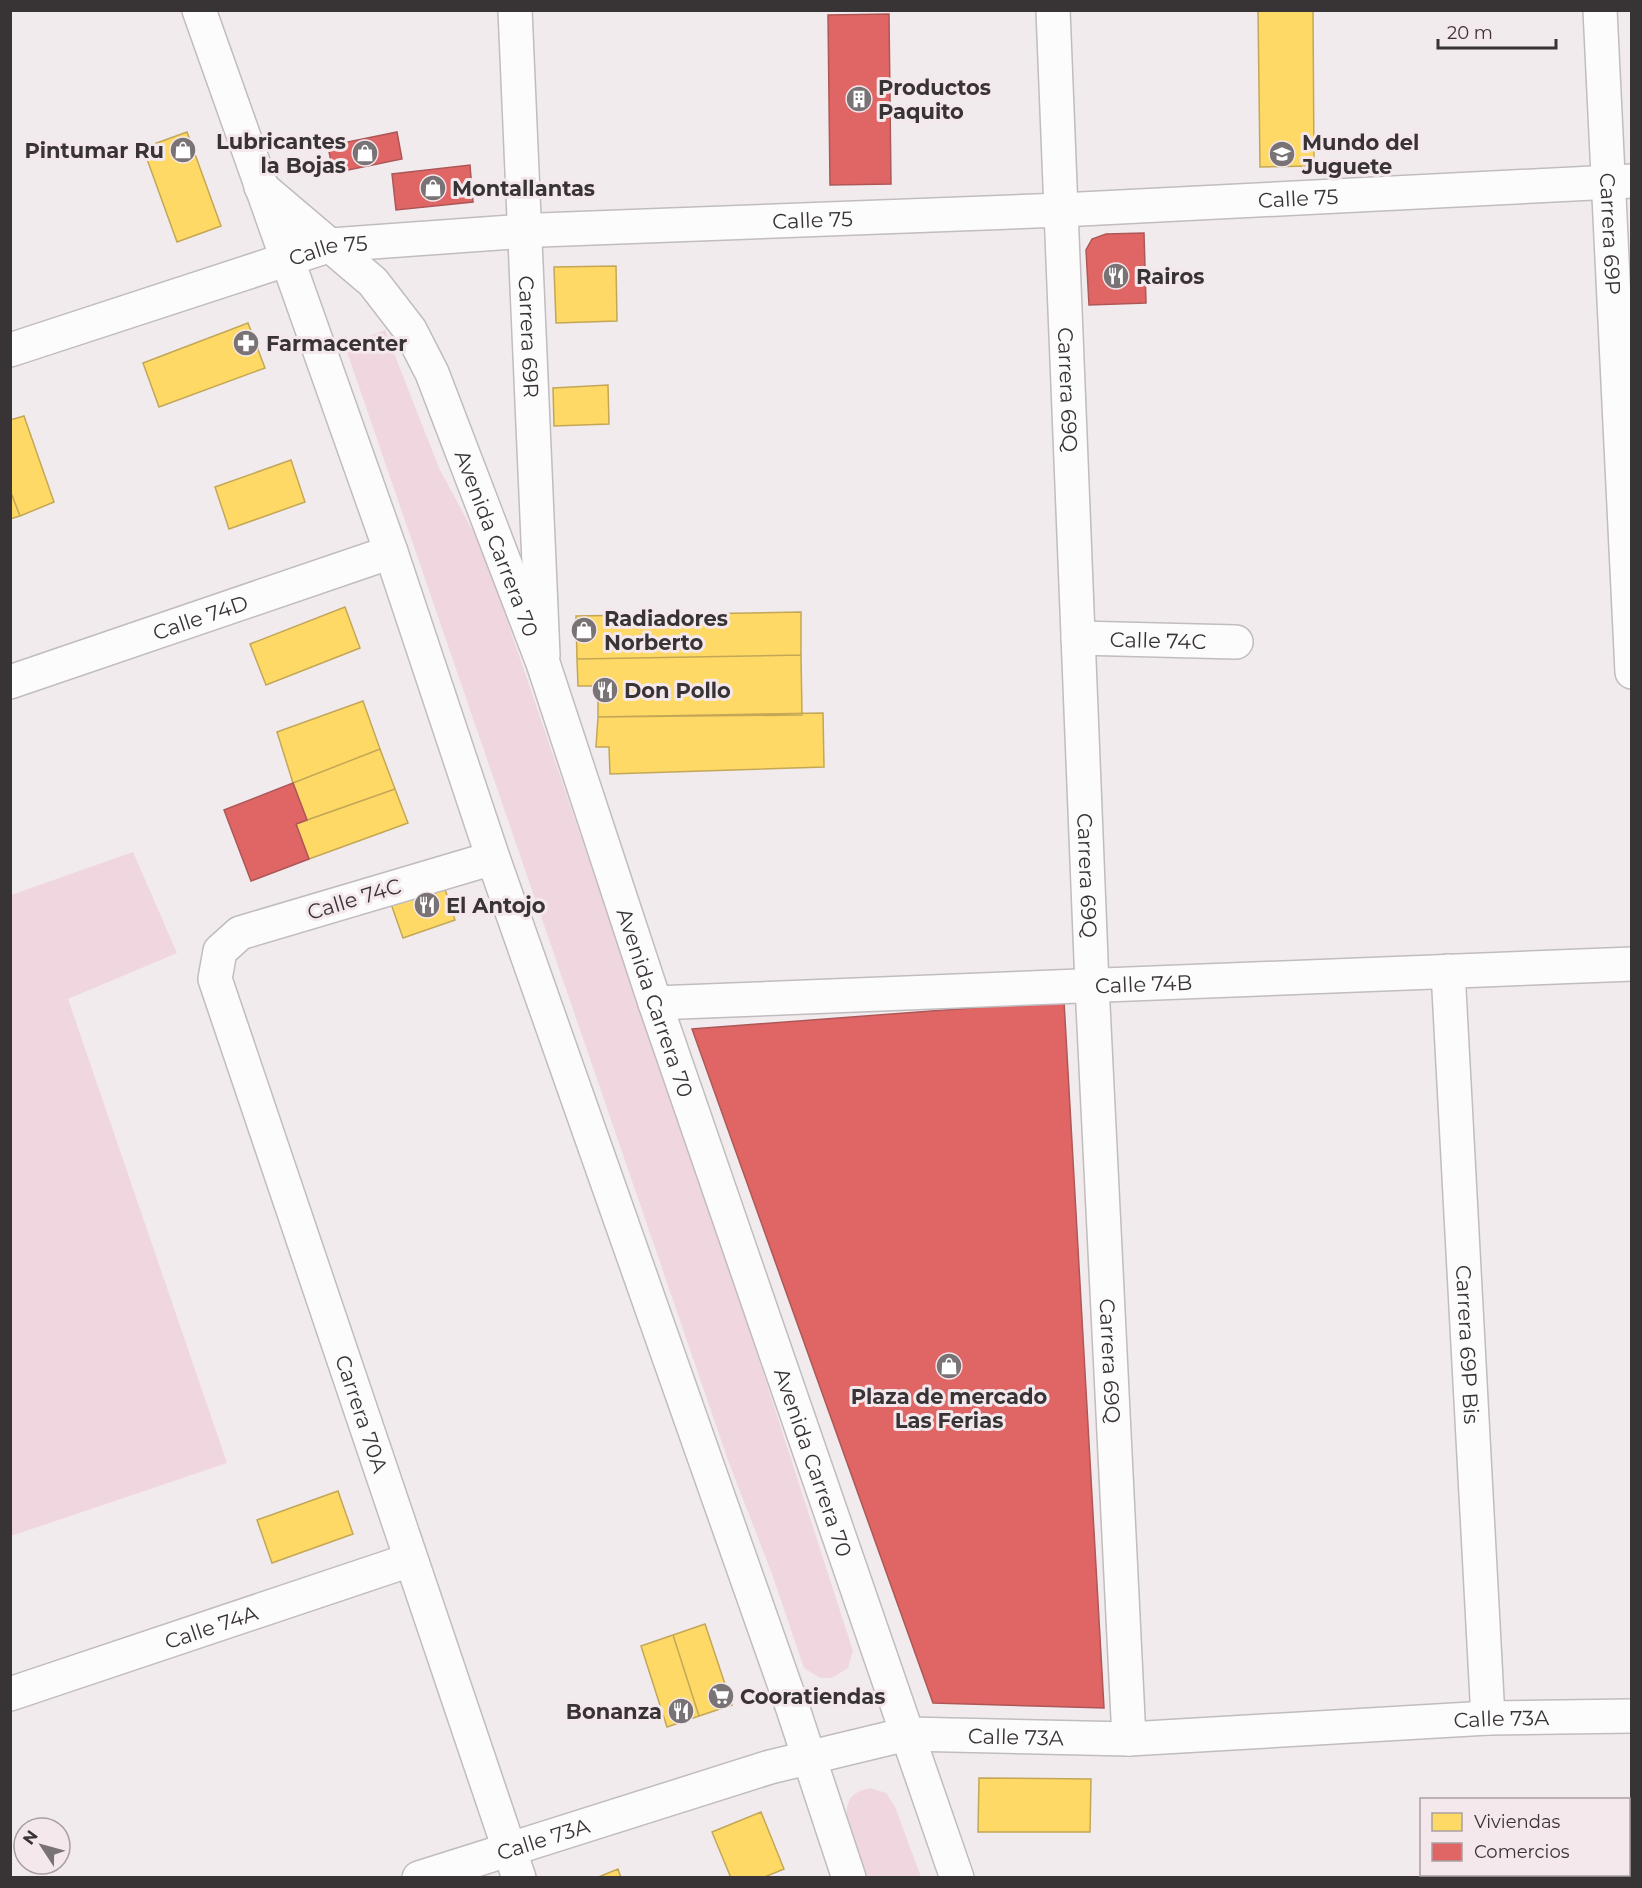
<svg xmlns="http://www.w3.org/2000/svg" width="1642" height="1888" font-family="Montserrat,sans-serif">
<rect width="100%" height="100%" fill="#f1ebed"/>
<!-- green -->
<path fill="#f0d6de" d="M385,330L439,468L483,550L749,1329L853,1651L848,1668L832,1678H820L804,1668L772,1574L729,1463L345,346Z
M133,852L177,953L68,999L227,1463L11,1536V895Z
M870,1788L886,1793L895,1807L921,1877H868C861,1859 839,1816 850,1799C855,1792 862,1790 870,1788Z"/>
<!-- homes -->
<path fill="#ffd966" stroke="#c3a757" stroke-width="1.5" d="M1258,10H1313L1314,166L1260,167Z
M187,132L221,226L177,242L143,148Z
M616,266L617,321L556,323L554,267Z
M248,323L265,368L159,407L143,363Z
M608,385L609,424L554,426L553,388Z
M24,416L54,502L20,516L10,490V420Z
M291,460L305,502L229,529L215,487Z
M10,490L20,516L10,519Z
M345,607L360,648L266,685L250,644Z
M801,612V655L577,659L576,616Z
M801,655L802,715L598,717V686H578L577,659Z
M363,701L380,749L293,783L277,732Z
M823,713L824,767L610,774L609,747H596L598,717Z
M380,749L395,789L307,820L293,783Z
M395,789L408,823L309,859L296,824Z
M443,883L455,920L403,938L390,901Z
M338,1491L353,1534L272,1563L257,1520Z
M705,1624L732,1705L699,1716L673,1635Z
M673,1635L699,1716L667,1727L641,1646Z
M979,1778L1091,1779L1090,1832H978Z
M761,1812L784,1869L762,1878H731L712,1832Z
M618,1869L621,1878H596Z"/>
<!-- shops -->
<path fill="#e06666" stroke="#ae5757" stroke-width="1.5" d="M889,14L891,184L830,185L828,15Z
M397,132L402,159L333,173L328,146Z
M470,165L473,202L396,210L392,174Z
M1144,233L1146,303L1089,305L1086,250L1092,239L1106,234Z
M293,783L307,820L296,824L309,859L251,881L224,810Z
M1064,1001L1104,1708L933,1703L692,1029Z"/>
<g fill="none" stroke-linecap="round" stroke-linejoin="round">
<defs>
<g id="street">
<path id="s1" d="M515,10L543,655"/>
<path id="s2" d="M1053,10L1092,985L1129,1739"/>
<path id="s3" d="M1600,10L1632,672"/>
<path id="s4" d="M1078,638L1236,642"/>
<path id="s5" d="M10,682L391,552"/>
<path id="s6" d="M493,858L240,933L220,951L215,979L519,1878"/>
<path id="s7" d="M1448,971L1488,1718"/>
<path id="s8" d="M655,1003L1632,964"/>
<path id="s9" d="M10,1694L410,1560"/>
</g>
<g id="secondary">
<path d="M199,10L391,552L493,858L792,1706L849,1878"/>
<path id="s10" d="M261,187L373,282L410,330L432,373L543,663L655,1003L957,1878"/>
<path id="s11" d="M10,350L331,245L540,230L1061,210L1632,181"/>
<path id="s12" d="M419,1878L770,1767L907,1734L1129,1739L1488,1718L1632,1716"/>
</g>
</defs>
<!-- street casing -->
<use href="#street" stroke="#c1bcbd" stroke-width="36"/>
<!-- secondary casing -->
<use href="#secondary" stroke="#c1bcbd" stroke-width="36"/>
<!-- street -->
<use href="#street" stroke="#fdfcfc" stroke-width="33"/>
<!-- secondary -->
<use href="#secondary" stroke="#fdfcfc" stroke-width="33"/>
</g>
<!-- icons -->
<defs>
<symbol id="building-disc" viewBox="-11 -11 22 22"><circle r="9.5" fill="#797375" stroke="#f4e8ec"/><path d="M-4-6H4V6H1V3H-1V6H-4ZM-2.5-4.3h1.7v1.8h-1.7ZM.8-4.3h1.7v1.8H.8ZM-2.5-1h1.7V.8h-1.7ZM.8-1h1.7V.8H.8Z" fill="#fff"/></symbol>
<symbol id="shop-disc" viewBox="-11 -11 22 22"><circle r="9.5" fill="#797375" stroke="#f4e8ec"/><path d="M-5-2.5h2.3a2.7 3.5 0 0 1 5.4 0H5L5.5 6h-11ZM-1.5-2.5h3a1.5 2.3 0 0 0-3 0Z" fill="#fff"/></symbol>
<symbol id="school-disc" viewBox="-11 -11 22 22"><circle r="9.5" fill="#797375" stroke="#f4e8ec"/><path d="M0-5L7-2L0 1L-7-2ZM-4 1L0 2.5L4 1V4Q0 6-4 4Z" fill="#fff"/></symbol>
<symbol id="restaurant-disc" viewBox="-11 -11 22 22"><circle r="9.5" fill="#797375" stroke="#f4e8ec"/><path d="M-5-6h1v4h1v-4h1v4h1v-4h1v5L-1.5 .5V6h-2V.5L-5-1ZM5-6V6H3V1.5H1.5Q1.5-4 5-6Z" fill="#fff"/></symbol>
<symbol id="pharmacy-disc" viewBox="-11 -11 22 22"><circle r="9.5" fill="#797375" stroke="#f4e8ec"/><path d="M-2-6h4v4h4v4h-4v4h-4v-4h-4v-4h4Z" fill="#fff"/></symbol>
<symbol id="supermarket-disc" viewBox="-11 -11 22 22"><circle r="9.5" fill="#797375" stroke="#f4e8ec"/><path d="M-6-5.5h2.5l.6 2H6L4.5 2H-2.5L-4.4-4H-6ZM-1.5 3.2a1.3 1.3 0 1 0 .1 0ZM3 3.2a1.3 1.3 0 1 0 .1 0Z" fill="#fff"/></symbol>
</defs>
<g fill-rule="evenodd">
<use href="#building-disc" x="844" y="84" width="30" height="30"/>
<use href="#shop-disc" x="168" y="135" width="30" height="30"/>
<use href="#shop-disc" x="350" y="138" width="30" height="30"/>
<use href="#school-disc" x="1267" y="139" width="30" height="30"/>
<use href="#shop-disc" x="418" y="173" width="30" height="30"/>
<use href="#restaurant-disc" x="1101" y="261" width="30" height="30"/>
<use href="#pharmacy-disc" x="231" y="328" width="30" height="30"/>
<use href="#shop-disc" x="569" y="615" width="30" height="30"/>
<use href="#restaurant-disc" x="590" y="675" width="30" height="30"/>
<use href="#restaurant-disc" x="412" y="890" width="30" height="30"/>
<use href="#shop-disc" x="934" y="1351" width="30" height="30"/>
<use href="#supermarket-disc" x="706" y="1681" width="30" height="30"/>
<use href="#restaurant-disc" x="666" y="1696" width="30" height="30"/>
</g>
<g text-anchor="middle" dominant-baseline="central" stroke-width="6" stroke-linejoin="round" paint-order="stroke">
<!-- poi labels -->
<g font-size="21" font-weight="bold" fill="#383335" stroke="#f4e8ec" text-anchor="start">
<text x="878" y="87">Productos<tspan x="878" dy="24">Paquito</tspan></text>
<text x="346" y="141" text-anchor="end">Lubricantes<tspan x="346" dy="24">la Bojas</tspan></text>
<text x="1302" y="142">Mundo del<tspan x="1302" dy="24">Juguete</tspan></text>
<text x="164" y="150" text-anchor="end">Pintumar Ru</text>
<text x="452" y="188">Montallantas</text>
<text x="1136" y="276">Rairos</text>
<text x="266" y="343">Farmacenter</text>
<text x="604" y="618">Radiadores<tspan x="604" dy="24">Norberto</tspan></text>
<text x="624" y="690">Don Pollo</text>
<text x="446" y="905">El Antojo</text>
<text x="949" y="1396" text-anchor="middle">Plaza de mercado<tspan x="949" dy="24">Las Ferias</tspan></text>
<text x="740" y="1696">Cooratiendas</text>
<text x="662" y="1711" text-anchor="end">Bonanza</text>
</g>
<!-- street labels -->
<g font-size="21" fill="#383335" stroke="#f4e8ec">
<text stroke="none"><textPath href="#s11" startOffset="1306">Calle 75</textPath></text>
<text stroke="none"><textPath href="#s11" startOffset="820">Calle 75</textPath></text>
<text stroke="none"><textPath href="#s3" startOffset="224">Carrera 69P</textPath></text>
<text stroke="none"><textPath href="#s11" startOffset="334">Calle 75</textPath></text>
<text stroke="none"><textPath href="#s1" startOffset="327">Carrera 69R</textPath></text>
<text stroke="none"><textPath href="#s2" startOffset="380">Carrera 69Q</textPath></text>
<text stroke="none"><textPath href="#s10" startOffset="438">Avenida Carrera 70</textPath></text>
<text stroke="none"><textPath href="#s5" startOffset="201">Calle 74D</textPath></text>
<text stroke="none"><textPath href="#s4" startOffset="80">Calle 74C</textPath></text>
<text stroke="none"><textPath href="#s2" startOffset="866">Carrera 69Q</textPath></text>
<text transform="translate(354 899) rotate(-17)">Calle 74C</text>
<text stroke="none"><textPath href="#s8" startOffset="489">Calle 74B</textPath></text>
<text stroke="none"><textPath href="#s10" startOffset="924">Avenida Carrera 70</textPath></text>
<text stroke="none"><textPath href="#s7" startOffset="374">Carrera 69P Bis</textPath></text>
<text stroke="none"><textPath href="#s2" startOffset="1352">Carrera 69Q</textPath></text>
<text stroke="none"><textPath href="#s6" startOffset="778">Carrera 70A</textPath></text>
<text stroke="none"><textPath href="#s10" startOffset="1410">Avenida Carrera 70</textPath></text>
<text stroke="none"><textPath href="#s9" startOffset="212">Calle 74A</textPath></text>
<text stroke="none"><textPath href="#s12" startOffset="1104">Calle 73A</textPath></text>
<text stroke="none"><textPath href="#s12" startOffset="618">Calle 73A</textPath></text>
<text stroke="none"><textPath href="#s12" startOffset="130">Calle 73A</textPath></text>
</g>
</g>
<!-- border -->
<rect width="1642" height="1888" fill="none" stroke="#383335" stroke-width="24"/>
<!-- legend -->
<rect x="1420" y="1798" width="210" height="78" fill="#f4e8ec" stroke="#a9a0a3" stroke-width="1.5"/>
<rect x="1432" y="1813" width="30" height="18" fill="#ffd966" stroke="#a9a0a3" stroke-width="1.5"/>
<text x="1474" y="1828" font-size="18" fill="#383335">Viviendas</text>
<rect x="1432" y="1843" width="30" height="18" fill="#e06666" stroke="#a9a0a3" stroke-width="1.5"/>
<text x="1474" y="1858" font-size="18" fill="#383335">Comercios</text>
<!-- north arrow -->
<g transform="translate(42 1846) rotate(306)"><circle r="28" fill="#f4e8ec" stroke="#a9a0a3" stroke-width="1.5"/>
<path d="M0-4.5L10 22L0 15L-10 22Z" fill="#797375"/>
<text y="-9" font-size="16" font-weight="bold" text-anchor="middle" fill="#383335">N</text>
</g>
<!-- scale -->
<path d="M1438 39v9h118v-9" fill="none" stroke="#383335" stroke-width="3"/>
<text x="1447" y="39" font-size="18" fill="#383335" stroke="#f4e8ec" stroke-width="4.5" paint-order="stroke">20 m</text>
</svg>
